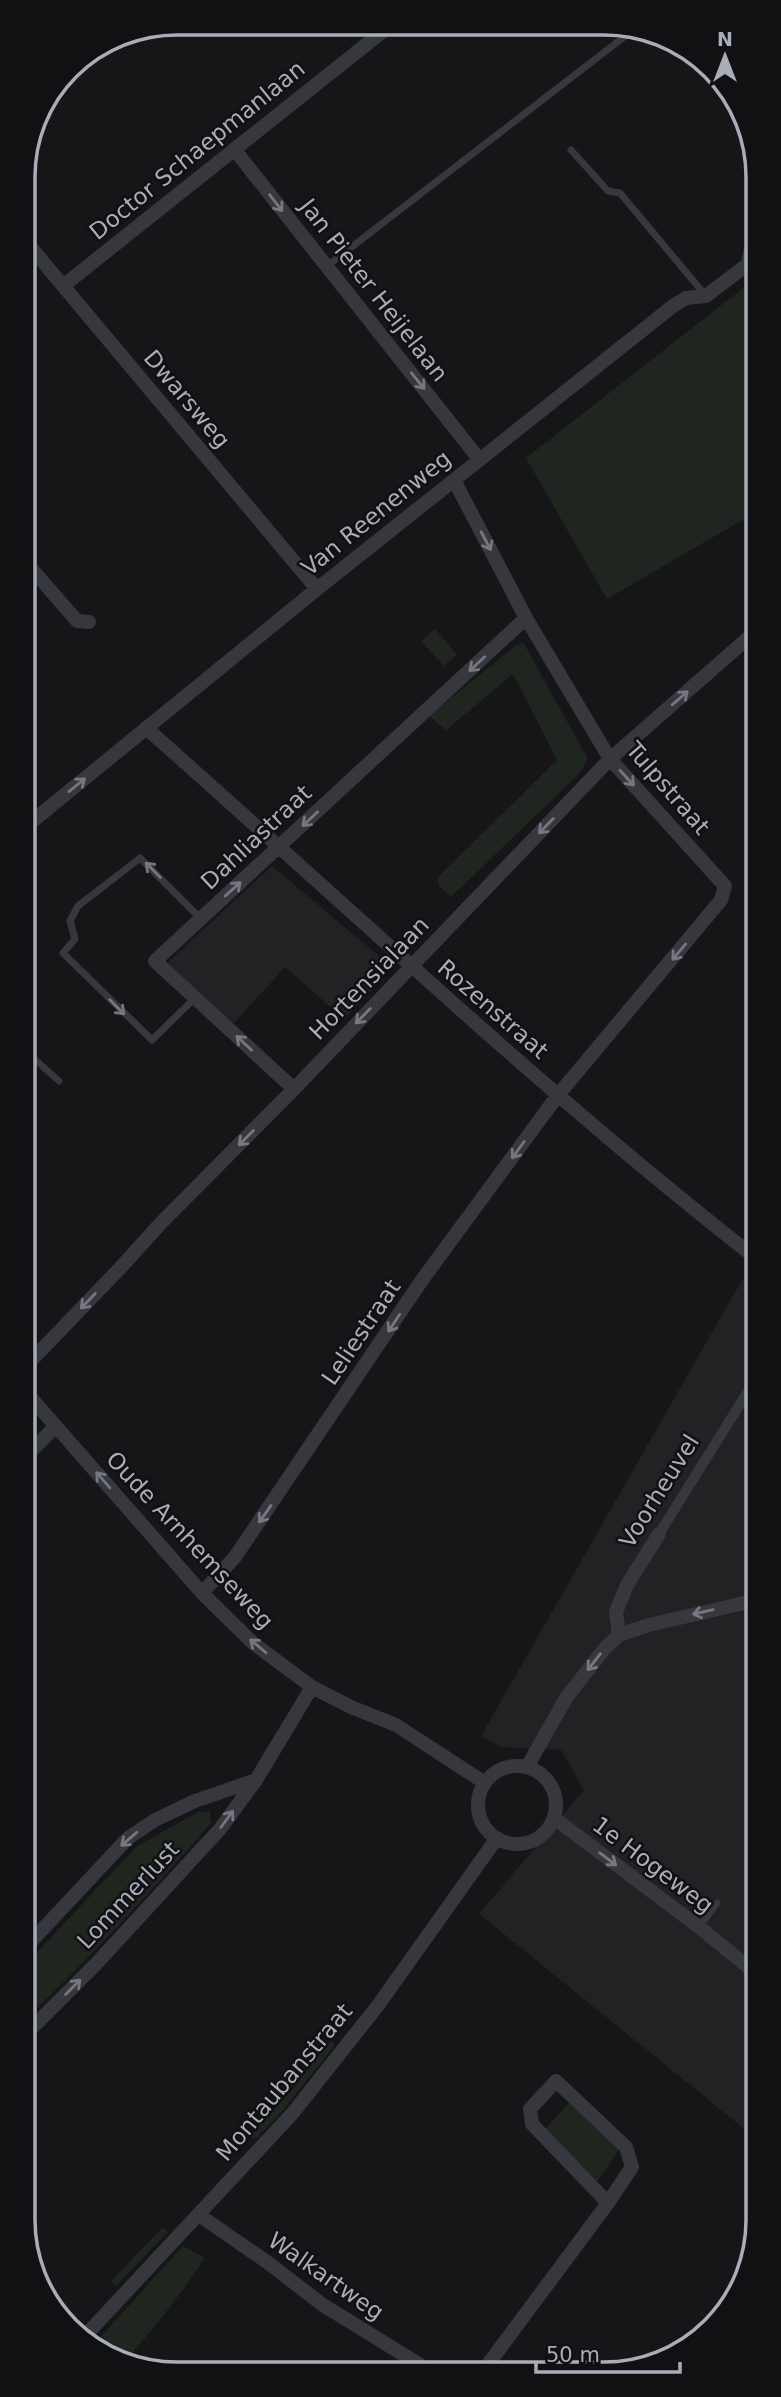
<svg xmlns="http://www.w3.org/2000/svg" width="781" height="2397" font-family="'DejaVu Sans',sans-serif">
<rect width="100%" height="100%" fill="#161618"/>
<!-- built -->
<path fill="#222225" d="M272,866L379,956L381,980L344,1019L285,967L233,1024L167,963Z
M757,1259L758,2140L479,1914L584,1790L561,1750L500,1747L481,1736L735,1292Z"/>
<!-- green -->
<path fill="#1e261f" d="M756,278V512L607,599L526,458Z
M435,629L457,655L444,666L421,641Z
M523,642L587,757L582,771L451,897L438,885L439,876L557,760L513,674L446,730L429,716L515,646Z
M210,1811L211,1823C152,1891 91,1957 25,2020V1965L137,1846L198,1812Z
M331,2040L335,2045L284,2109L257,2138L249,2137L292,2090Z
M571,2101L620,2148L597,2182L545,2129Z
M163,2227L168,2232L116,2286L111,2281Z
M183,2246L205,2258C181,2294 155,2328 126,2360L95,2343Z"/>
<g fill="none" stroke-linecap="round" stroke-linejoin="round">
<!-- service -->
<path stroke="#37383d" stroke-width="7" d="M571,150L608,191L620,193L706,296
M327,266L637,27
M195,998L152,1040L63,953L75,939L70,921L78,906L140,858L200,918
M24,1050L59,1081
M699,1927L717,1903"/>
<!-- pedestrian -->
<path stroke="#37383d" stroke-width="10" d="M659,1534L757,1377"/>
<!-- minor -->
<path stroke="#37383d" stroke-width="14" d="M68,71L99,47
M234,149L479,459
M23,238L317,589
M63,286L392,24
M24,560L77,621L89,622
M146,728C348,906 544,1093 757,1259
M24,828L317,589L673,306L686,298L706,296L748,264L751,248L755,245
M294,1089L155,961L526,618
M25,1367L123,1265L160,1224L294,1089L610,759L756,631
M25,1391L202,1593L253,1643L312,1687L351,1707L396,1725L485,1783
M25,1457L55,1427
M202,1593L235,1557L422,1280L558,1095L721,900L725,886L610,759L526,618L454,480
M619,1635L616,1612L627,1585L659,1534
M478 1805a39 39 0 1 1 78 0a39 39 0 1 1-78 0Z
M527,1767L566,1698L605,1648L619,1635L649,1625L757,1600
M554,1818L699,1927L758,1975
M25,1948L128,1838L155,1820L195,1801L256,1780
M25,2035L96,1964L220,1829L256,1780L312,1687
M199,2215L267,2262L323,2305L430,2371
M84,2337L292,2114L379,2004L497,1838
M483,2371L608,2203L632,2167L626,2147L556,2081L530,2109L532,2124L608,2203"/>
</g>
<!-- one-way arrows -->
<defs><path id="oneway-shaft" d="M-6 0H5M1.5-3L5.5 0L1.5 3" fill="none" stroke-width="1.6" stroke-linecap="round" stroke-linejoin="round" transform="scale(1.75)"/></defs>
<g stroke="#757881">
<use href="#oneway-shaft" transform="translate(276 203) rotate(52)"/>
<use href="#oneway-shaft" transform="translate(418 381) rotate(51)"/>
<use href="#oneway-shaft" transform="translate(486 541) rotate(62)"/>
<use href="#oneway-shaft" transform="translate(477 664) rotate(137)"/>
<use href="#oneway-shaft" transform="translate(680 698) rotate(-41)"/>
<use href="#oneway-shaft" transform="translate(627 778) rotate(48)"/>
<use href="#oneway-shaft" transform="translate(77 785) rotate(-39)"/>
<use href="#oneway-shaft" transform="translate(310 819) rotate(137)"/>
<use href="#oneway-shaft" transform="translate(546 826) rotate(134)"/>
<use href="#oneway-shaft" transform="translate(153 870) rotate(-135)"/>
<use href="#oneway-shaft" transform="translate(233 889) rotate(-42)"/>
<use href="#oneway-shaft" transform="translate(679 952) rotate(130)"/>
<use href="#oneway-shaft" transform="translate(117 1007) rotate(45)"/>
<use href="#oneway-shaft" transform="translate(363 1016) rotate(134)"/>
<use href="#oneway-shaft" transform="translate(244 1043) rotate(-137)"/>
<use href="#oneway-shaft" transform="translate(246 1138) rotate(135)"/>
<use href="#oneway-shaft" transform="translate(518 1150) rotate(126)"/>
<use href="#oneway-shaft" transform="translate(88 1301) rotate(134)"/>
<use href="#oneway-shaft" transform="translate(394 1323) rotate(123)"/>
<use href="#oneway-shaft" transform="translate(103 1480) rotate(-131)"/>
<use href="#oneway-shaft" transform="translate(265 1514) rotate(125)"/>
<use href="#oneway-shaft" transform="translate(703 1612) rotate(167)"/>
<use href="#oneway-shaft" transform="translate(258 1646) rotate(-140)"/>
<use href="#oneway-shaft" transform="translate(594 1662) rotate(128)"/>
<use href="#oneway-shaft" transform="translate(227 1819) rotate(-54)"/>
<use href="#oneway-shaft" transform="translate(129 1839) rotate(139)"/>
<use href="#oneway-shaft" transform="translate(608 1859) rotate(37)"/>
<use href="#oneway-shaft" transform="translate(73 1987) rotate(-45)"/>
</g>
<g text-anchor="middle" dominant-baseline="central" stroke-width="5" stroke-linejoin="round" paint-order="stroke">
<!-- street labels -->
<g font-size="23" fill="#a8adb8" stroke="#111113">
<text transform="translate(197 150) rotate(-39)">Doctor Schaepmanlaan</text>
<text transform="translate(374 290) rotate(52)">Jan Pieter Heijelaan</text>
<text transform="translate(187 399) rotate(50)">Dwarsweg</text>
<text transform="translate(376 513) rotate(-39)">Van Reenenweg</text>
<text transform="translate(668 788) rotate(49)">Tulpstraat</text>
<text transform="translate(256 837) rotate(-43)">Dahliastraat</text>
<text transform="translate(369 978) rotate(-46)">Hortensialaan</text>
<text transform="translate(493 1009) rotate(41)">Rozenstraat</text>
<text transform="translate(361 1332) rotate(-56)">Leliestraat</text>
<text transform="translate(659 1491) rotate(-58)">Voorheuvel</text>
<text transform="translate(190 1540) rotate(47)">Oude Arnhemseweg</text>
<text transform="translate(653 1865) rotate(37)">1e Hogeweg</text>
<text transform="translate(128 1895) rotate(-47)">Lommerlust</text>
<text transform="translate(284 2082) rotate(-50)">Montaubanstraat</text>
<text transform="translate(326 2276) rotate(35)">Walkartweg</text>
</g>
</g>
<!-- crop -->
<path d="M0 0H781V2397H0ZM177 35H604A142 142 0 0 1 746 177V2220A142 142 0 0 1 604 2362H177A142 142 0 0 1 35 2220V177A142 142 0 0 1 177 35Z" fill="#111113" fill-rule="evenodd"/>
<path fill="none" stroke="#a8adb8" stroke-width="3.5" d="M177 35H604A142 142 0 0 1 746 177V2220A142 142 0 0 1 604 2362H177A142 142 0 0 1 35 2220V177A142 142 0 0 1 177 35Z"/>
<!-- north arrow -->
<g transform="translate(725 56)" stroke="#111113" stroke-width="5" paint-order="stroke">
<path d="M0-5L12 26L0 18L-12 26Z" fill="#a8adb8"/>
<text y="-10" font-size="19" font-weight="bold" text-anchor="middle" fill="#a8adb8">N</text>
</g>
<!-- scale -->
<path d="M536 2362v10h144v-10" fill="none" stroke="#a8adb8" stroke-width="3.5"/>
<text x="546" y="2362" font-size="21" fill="#a8adb8" stroke="#111113" stroke-width="5" paint-order="stroke">50 m</text>
</svg>
